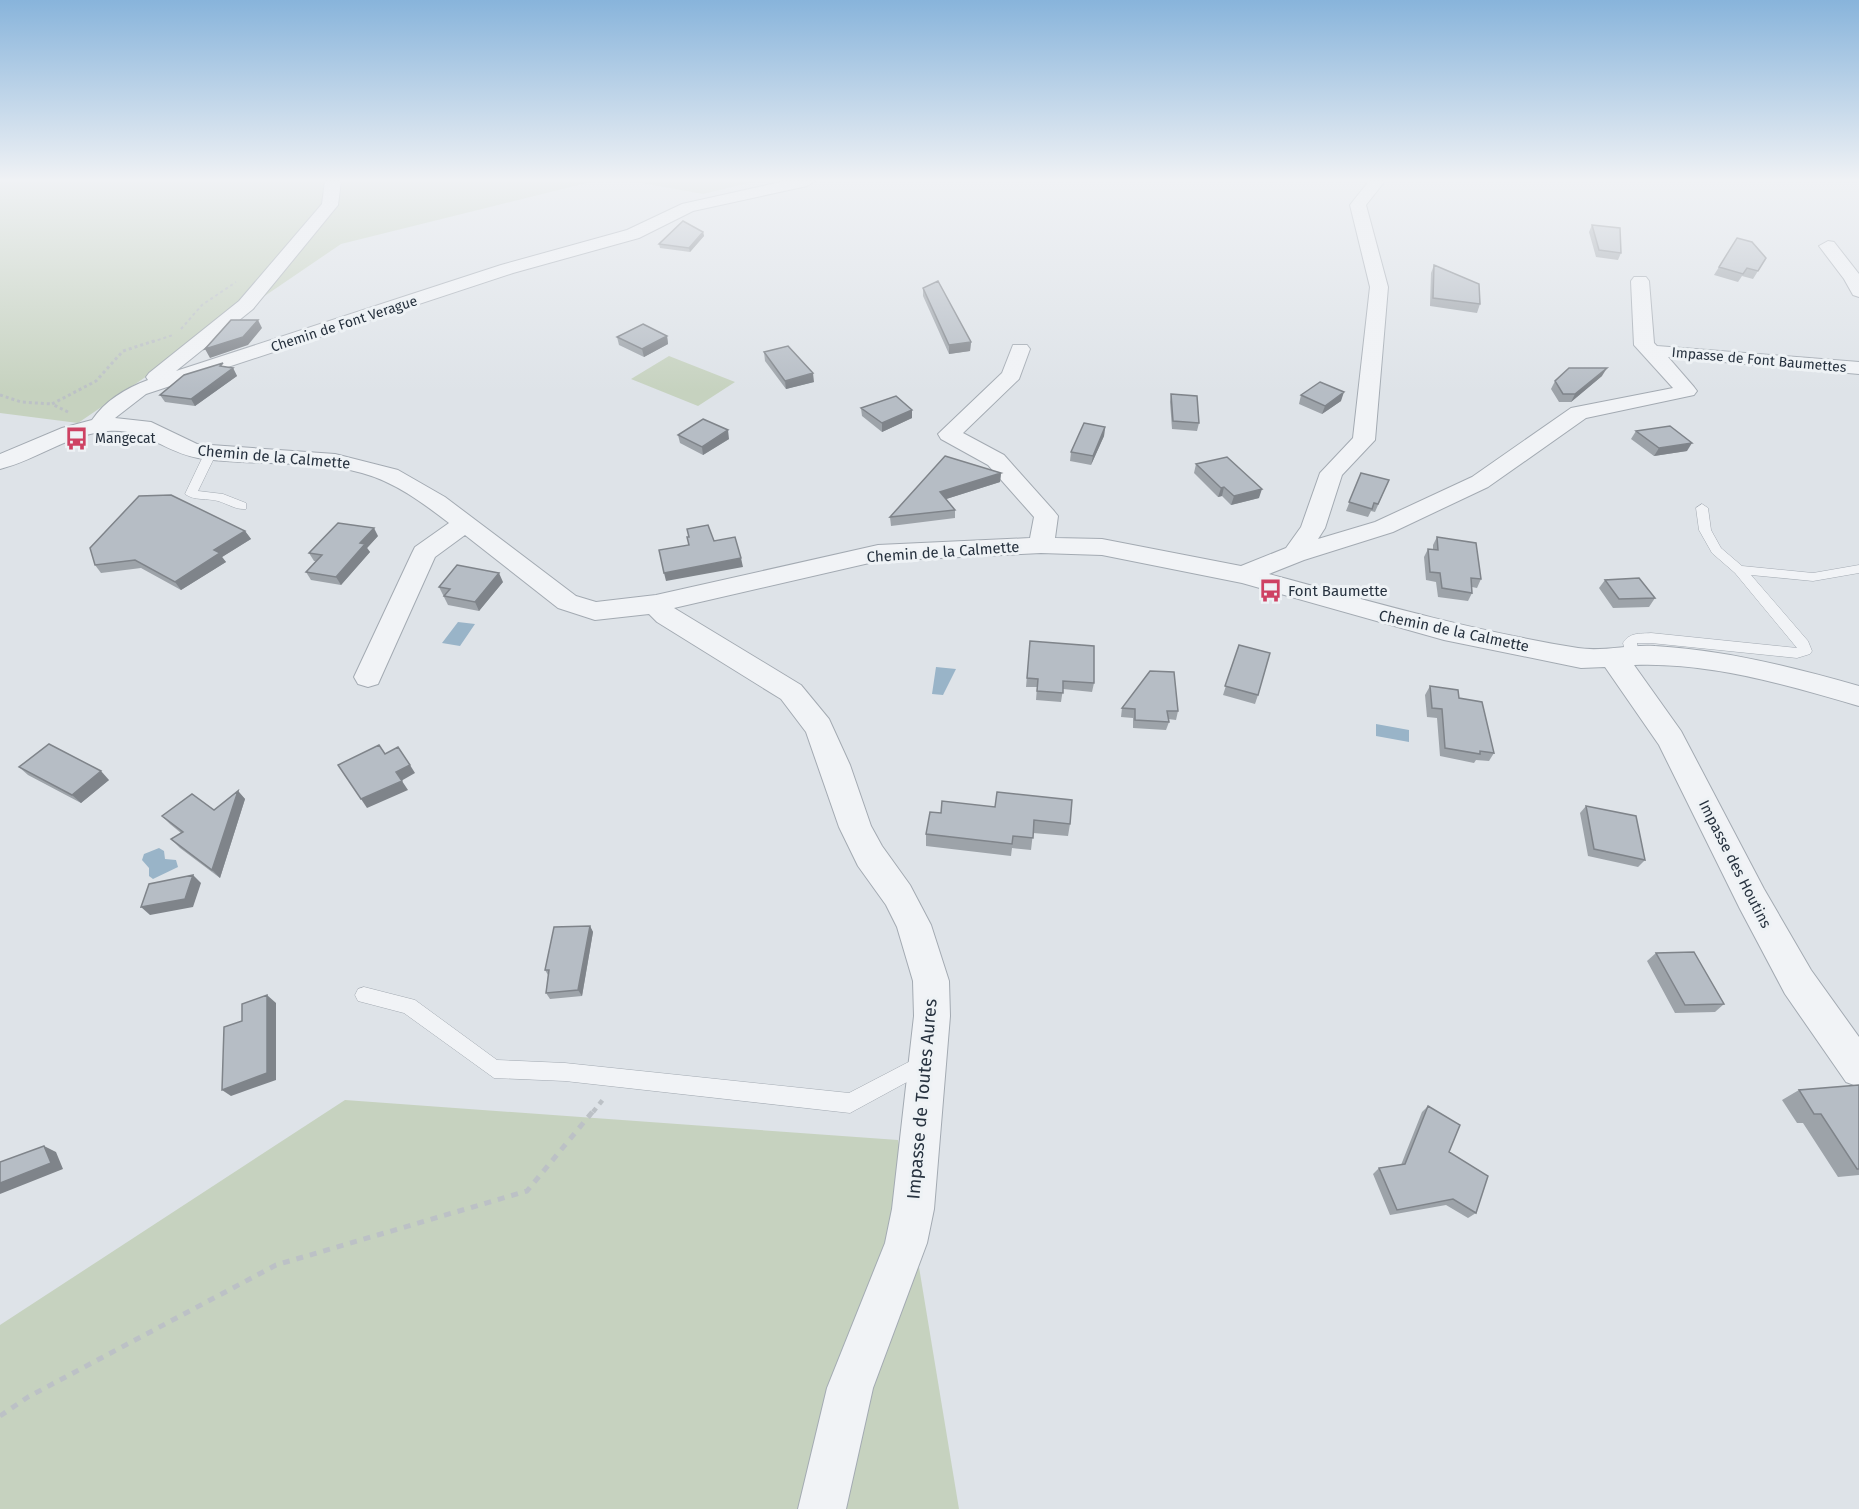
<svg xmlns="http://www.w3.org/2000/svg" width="1859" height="1509" font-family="'Fira Sans',sans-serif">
<rect width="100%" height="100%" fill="#dee3e8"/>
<!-- green -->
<path fill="#c6d2bf" d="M0,181H595L341,244L78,423L0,413Z
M630,181H757L703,194Z
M669,356L735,382L698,406L631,379Z
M345,1100L898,1140L959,1509H0V1325Z"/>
<!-- water -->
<path fill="#99b4c8" d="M458,622L475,624L460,646L442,643Z
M936,667L956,669L943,695L932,694Z
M1376,724L1409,730V742L1376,736Z
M159,848L164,851L165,859L176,860L178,867L153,879L149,876V868L142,860L144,854Z"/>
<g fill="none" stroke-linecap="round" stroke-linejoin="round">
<defs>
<path id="lane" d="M211,449L217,452L198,491L223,494L246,503V509C236,510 228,504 218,501C208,498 194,501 185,494L205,452Z
M1702,504L1708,508L1711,530L1721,548L1742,566L1813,573L1859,565V573L1813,581L1751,575L1808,641L1812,651L1810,654L1797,658L1651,643H1637L1639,656L1637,659H1627L1623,643C1630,632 1639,634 1651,633L1797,648L1735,573L1712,553L1699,530L1696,508Z
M364,987L415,1000L497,1060L565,1063L849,1093L924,1054L931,1057L933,1063L931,1069L850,1113L565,1081L494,1078L404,1013L358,1001L355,995L358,989Z"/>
<path id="street" d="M325,181H341L338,205L253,309L176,371L501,265L627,230L682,204L785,181H815L807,186L693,211L639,238L513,273L146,394L115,418L151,422L197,444L335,454L398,470L445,497L576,596L596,602L656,595L878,545L1030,538L1034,517L988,465L941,439L938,434L1002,373L1013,345H1027L1030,349L1019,379L963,433L1004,455L1054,511L1058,516L1055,538L1102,539L1241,566L1286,548L1301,527L1320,473L1353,438L1370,287L1350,205L1369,181H1385L1366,205L1388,287L1375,440L1342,475L1325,528L1318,539L1375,522L1472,477L1571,408L1673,388L1634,345L1631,281L1634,277H1646L1649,281L1654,343L1657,346L1859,362V374L1668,357L1694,387L1697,391L1694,395L1586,418L1488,487L1393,532L1304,560L1269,574C1371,602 1473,631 1578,648C1603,652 1630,644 1655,646C1725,650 1792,667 1859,686V706C1787,685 1710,662 1634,665L1681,731L1764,889L1811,970L1859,1037V1087L1846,1082L1785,994L1740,909L1659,745L1605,667L1581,668L1444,640L1242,583L1102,555L1041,553L878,561L674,608L801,685L829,719L850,765L871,826L882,846L910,885L931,925L949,981L950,1016L934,1209L927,1243L873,1388L846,1509H798L827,1388L885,1243L892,1209L914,1016L913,981L897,927L886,905L858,866L839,827L806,732L781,699L657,622L649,614L595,620L558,608L465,535L435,557L378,684L368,687L358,684L354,677L412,553L415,547L449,523C423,503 395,482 362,473C309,458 252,467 198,458C164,452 145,428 108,431C69,434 37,460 0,469V454L62,428L92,420C105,401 126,388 148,380L146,377L149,373L239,301L322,204Z
M1828,241L1834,242L1859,274V297L1853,295L1844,279L1819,246Z"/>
</defs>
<!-- lane casing -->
<use href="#lane" stroke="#a3aab2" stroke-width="1"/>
<!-- street casing -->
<use href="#street" stroke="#a3aab2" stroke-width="2"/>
<!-- path-far3 -->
<path stroke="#bcc1c6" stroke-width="2" stroke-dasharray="3 3" stroke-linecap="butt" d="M181,329L202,305L236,282
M152,342L173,335"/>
<!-- path-far2 -->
<path stroke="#bcc1c6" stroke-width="3" stroke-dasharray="3 3" stroke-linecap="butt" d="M0,395L21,402L52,404
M68,412L52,404L96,381L123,351L157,340"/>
<!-- path-far1 -->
<path stroke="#bcc1c6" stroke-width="4.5" stroke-dasharray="5 5" stroke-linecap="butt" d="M593,1112L605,1097"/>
<!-- path -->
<path stroke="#bcc1c6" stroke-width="5" stroke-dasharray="7 7" stroke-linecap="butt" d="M0,1416L28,1397L276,1265L527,1191L594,1110"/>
<!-- lane -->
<use href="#lane" fill="#f1f3f6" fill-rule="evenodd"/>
<!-- street -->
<use href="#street" fill="#f1f3f6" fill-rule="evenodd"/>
</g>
<!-- wall -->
<path fill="#9da3a9" d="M1592,225L1621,253L1618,260L1596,257L1589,232Z
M703,232L704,236L690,252L660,248L659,244Z
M1737,238L1766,258L1753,279L1742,276L1738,282L1714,275Z
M1434,265L1480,304L1477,313L1430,306L1431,273Z
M923,288L971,342L970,351L949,354L923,296Z
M667,336L668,344L644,357L619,345L617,337Z
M764,352L814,382L786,389L765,361Z
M225,367L233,368L237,376L195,406L165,402L160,395Z
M1602,376L1571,402H1559L1551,389L1555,381Z
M1171,394L1199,423L1197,431L1172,429L1170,402Z
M1301,395L1341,401L1322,414L1299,404Z
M861,408L912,410V418L882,432L862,416Z
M1105,427L1104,436L1091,465L1070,461L1071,452Z
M1636,431L1687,451L1654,456L1631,439Z
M678,435L729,439L703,455L680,443Z
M1196,464L1259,498L1231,505L1222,496L1218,497L1194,473Z
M1001,473L1000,482L946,499L955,510V518L891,526L890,517Z
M1361,473L1389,480L1375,512L1371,511L1368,517L1346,511Z
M245,531L251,539L222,557L226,562L181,590L141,568L101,573L95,565Z
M378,536L367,548L370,552L341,585L311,580L306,572L316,561H314L309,553Z
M1437,537L1481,579L1477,588L1472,587V593L1468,601L1438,597L1436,582L1426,580L1424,557L1428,549L1433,550V545Z
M1605,580L1655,598L1649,607L1613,608L1599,588Z
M503,582L479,611L448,605L439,587Z
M1030,641L1094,683L1092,692L1063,689L1061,702L1036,700L1037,687H1026Z
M1239,645L1258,695L1255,704L1223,695Z
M1430,686L1459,698L1494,753L1489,761L1476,760L1474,763L1440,756L1437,718L1427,717L1425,695Z
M1122,708L1178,711L1176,720L1168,719L1169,722L1166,730L1133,728V718L1121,717Z
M19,767L109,780L81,803L28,775Z
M238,791L245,799L220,878L180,848L171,839L181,833L170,824L162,816L214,810Z
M942,801L1070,824L1068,836L1033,833L1031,850L1012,848L1011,856L926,846V834L941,813Z
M1586,806L1645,860L1638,867L1588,856L1580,813Z
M590,926L593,932L582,996L550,999L546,993L548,975L545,970Z
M1656,953L1724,1004L1715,1012L1675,1013L1647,961Z
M1859,1086V1175L1838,1177L1803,1123H1797L1782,1100L1799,1090Z
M1428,1106L1476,1213L1468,1218L1446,1205L1390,1215L1373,1174L1379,1168L1401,1165L1422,1112Z"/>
<!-- shaded-wall -->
<path fill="#7f848a" d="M703,232L704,236L690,252L689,248Z
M258,320L262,328L248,345L210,358L205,349Z
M667,336L668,344L644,357L642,349Z
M971,342L970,351L949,354V345Z
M233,368L237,376L195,406L191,399Z
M1607,368L1602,376L1571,402L1575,394Z
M813,373L814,382L786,389L785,381Z
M1344,392L1341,401L1322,414L1325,406Z
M912,410V418L882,432V423Z
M1105,427L1104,436L1091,465L1093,456Z
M728,430L729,439L703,455L702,447Z
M1692,443L1687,451L1654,456L1659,448Z
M1001,473L1000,482L940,501V492Z
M1224,487L1222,496L1218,497L1221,488Z
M1262,489L1259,498L1231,505L1234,496Z
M374,528L378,536L367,548L370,552L341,585L336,577L360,543Z
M245,531L251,539L222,557L226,562L181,590L175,582L214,550Z
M741,558L743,567L666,581L664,573Z
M499,573L503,582L479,611L475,602Z
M410,765L415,773L401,781L396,772Z
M101,771L109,780L81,803L72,795Z
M402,781L408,790L367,808L361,799Z
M238,791L245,799L220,878L212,870Z
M193,875L201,883L193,907L150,915L141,907Z
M590,926L593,932L582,996L578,990Z
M267,995L276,1003V1080L231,1096L222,1090Z
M44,1146L56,1152L63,1169L0,1194V1183Z"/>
<!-- building -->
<path fill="#b6bdc5" stroke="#7f848a" stroke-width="1.5" d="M683,221L703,232L689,248L659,244Z
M1592,225L1620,228L1621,253L1599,250Z
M1737,238L1752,242L1766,258L1758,271L1747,268L1743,274L1719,267Z
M1434,265L1479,284L1480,304L1433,298Z
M938,281L971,342L949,345L923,288Z
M231,320H258L243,337L205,349Z
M643,324L667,336L642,349L617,337Z
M788,346L813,373L785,381L764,352Z
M223,363L220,366L233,368L191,399L160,395L184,375Z
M1569,368H1607L1575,394H1563L1555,381Z
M1320,382L1344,392L1325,406L1301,395Z
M1171,394L1197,396L1199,423L1173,421Z
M896,396L912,410L882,423L861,408Z
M703,419L728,430L702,447L678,435Z
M1084,423L1105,427L1093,456L1071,452Z
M1670,426L1692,443L1659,448L1636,431Z
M945,456L1001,473L940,492L955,510L890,517Z
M1227,457L1262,489L1234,496L1224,487L1221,488L1196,464Z
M1361,473L1389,480L1378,504L1374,503L1372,509L1349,502Z
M171,495L245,531L214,550L220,553L175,582L135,560L95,565L90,548L139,496Z
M338,523L374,528L360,543L365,544L336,577L306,572L322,555L309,553Z
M708,525L714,541L735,537L741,558L664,573L659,550L689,545L687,537H689L687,529Z
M1437,537L1476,543L1481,579L1471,578L1472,593L1442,588L1440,573L1430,572L1428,549L1438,550Z
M457,565L499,573L475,602L444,596L450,589L439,587Z
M1639,578L1655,598L1619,599L1605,580Z
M1030,641L1094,646V683L1063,681V693L1037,691L1038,679L1027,678Z
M1239,645L1270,653L1258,695L1225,686Z
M1150,671L1174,672L1178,711H1167L1169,722L1135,720V709L1122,708Z
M1430,686L1458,690L1459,698L1482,702L1494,753L1480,751V754L1445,748L1442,709L1432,708Z
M49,744L101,771L72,795L19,767Z
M379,745L385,754L398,747L410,765L396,772L402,781L361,799L338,765Z
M238,791L212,870L171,839L183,832L162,816L192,794L214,810Z
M997,792L1072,800L1070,824L1034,820L1033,838L1013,836L1012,844L926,834L930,812L941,813L942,801L995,807Z
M1586,806L1636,816L1645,860L1594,849Z
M193,875L185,899L141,907L149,884Z
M590,926L578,990L546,993L549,970H545L554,927Z
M1694,952L1724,1004L1685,1005L1656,953Z
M267,995V1073L222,1090L224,1027L242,1021V1004Z
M1859,1085V1169H1857L1821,1114H1814L1799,1090Z
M1428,1106L1460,1125L1449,1152L1488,1176L1476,1213L1453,1199L1397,1210L1379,1168L1405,1164Z
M44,1146L51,1163L0,1183V1162Z"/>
<!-- sky -->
<linearGradient id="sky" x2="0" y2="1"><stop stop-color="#88b4db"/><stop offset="0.46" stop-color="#f0f2f5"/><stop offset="1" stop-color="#f0f2f5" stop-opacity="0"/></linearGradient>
<rect width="1859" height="392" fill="url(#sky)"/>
<!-- icons -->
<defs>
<symbol id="bus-bare" viewBox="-9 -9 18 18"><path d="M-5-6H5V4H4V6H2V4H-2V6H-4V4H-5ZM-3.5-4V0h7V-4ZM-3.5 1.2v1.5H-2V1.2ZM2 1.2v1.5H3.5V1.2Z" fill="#ce4263" stroke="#eef2f5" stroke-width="2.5" paint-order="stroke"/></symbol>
</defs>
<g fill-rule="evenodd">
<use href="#bus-bare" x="60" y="422" width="33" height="33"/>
<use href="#bus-bare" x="1254" y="574" width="33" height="33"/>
</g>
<g text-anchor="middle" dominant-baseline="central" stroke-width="6" stroke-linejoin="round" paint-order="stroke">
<!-- far-street labels -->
<g font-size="14" fill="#27323f" stroke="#eef2f5">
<text transform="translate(344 324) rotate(-18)">Chemin de Font Verague</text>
<text transform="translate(1759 360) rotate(5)">Impasse de Font Baumettes</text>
</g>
<!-- far-poi labels -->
<g font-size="14" fill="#27323f" stroke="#eef2f5" text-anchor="start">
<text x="95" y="438">Mangecat</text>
</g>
<!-- street labels -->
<g font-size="15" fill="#27323f" stroke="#eef2f5">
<text transform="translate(274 457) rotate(5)">Chemin de la Calmette</text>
<text transform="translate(943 552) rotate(-4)">Chemin de la Calmette</text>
<text transform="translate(1454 631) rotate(12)">Chemin de la Calmette</text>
<text transform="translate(1735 864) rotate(63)">Impasse des Houtins</text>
</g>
<!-- poi labels -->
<g font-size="15" fill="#27323f" stroke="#eef2f5" text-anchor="start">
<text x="1288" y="591">Font Baumette</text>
</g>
<!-- near-street labels -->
<g font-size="18" fill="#27323f" stroke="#eef2f5">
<text transform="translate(922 1099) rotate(-85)">Impasse de Toutes Aures</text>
</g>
</g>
</svg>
